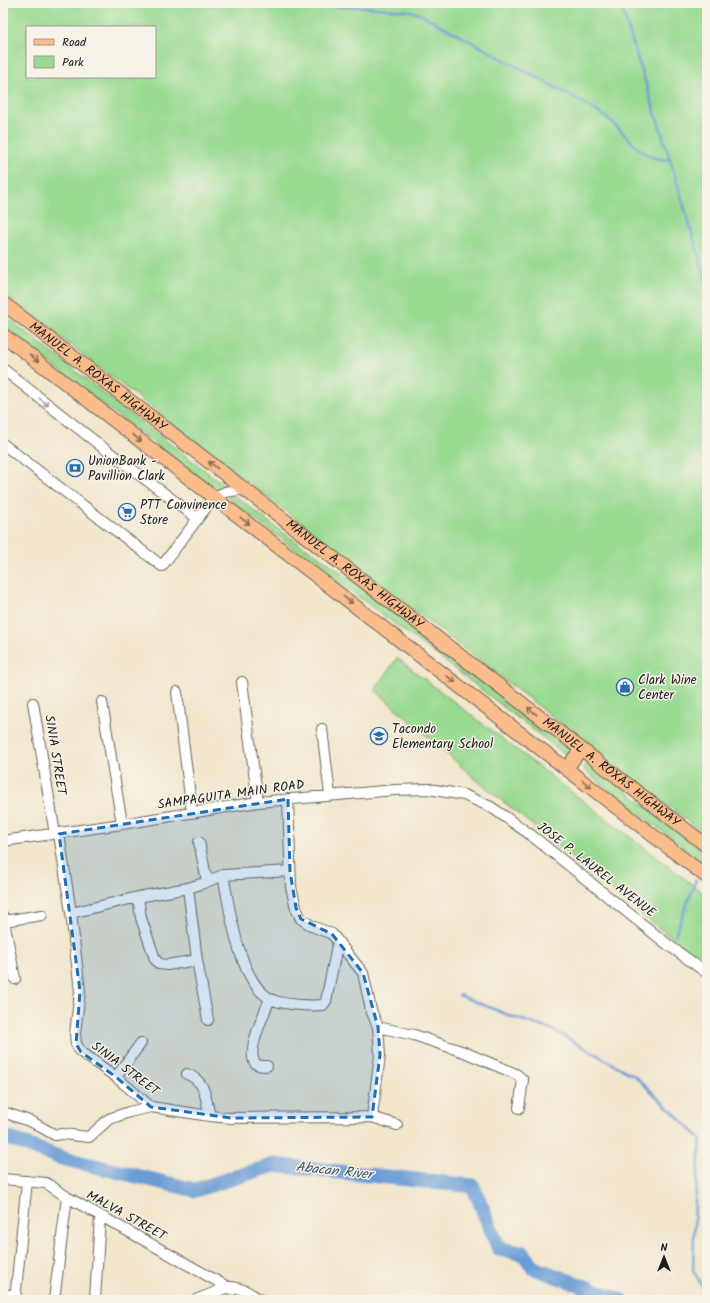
<svg xmlns="http://www.w3.org/2000/svg" width="710" height="1303" font-family="Kalam,sans-serif">
<rect width="100%" height="100%" fill="#f7f3e8"/>
<filter id="ink" filterUnits="userSpaceOnUse"><feTurbulence type="fractalNoise" baseFrequency=".025" numOctaves="2"/><feDisplacementMap in="SourceGraphic" scale="8" xChannelSelector="R" yChannelSelector="G"/><feConvolveMatrix kernelMatrix="1 2 1 2 8 2 1 2 1" color-interpolation-filters="sRGB"/></filter>
<filter id="wash" filterUnits="userSpaceOnUse"><feTurbulence type="fractalNoise" baseFrequency=".012" numOctaves="4" result="noise"/><feDisplacementMap in="SourceGraphic" scale="16" xChannelSelector="R" yChannelSelector="G"/><feGaussianBlur stdDeviation="0.9" result="paint"/><feColorMatrix in="noise" values="0 0 0 0 0 0 0 0 0 0 0 0 0 0 0 0 0 1.4 0 .05"/><feComposite in="paint" operator="in"/></filter>
<g filter="url(#wash)">
<rect width="100%" height="100%" fill="#f2e6cc"/>
<!-- green -->
<path fill="#99da91" stroke="#5a7b56" fill-rule="evenodd" d="M3,3H707V836L3,293ZM27,27H155V77H27Z
M3,314L117,404L219,481L223,484L224,489L217,491L215,489L80,387L3,325Z
M234,495L283,533L326,561L422,633L571,748V752L567,754L562,752L447,663L231,501L229,499V496Z
M397,658L707,896V967L479,782L375,690Z
M587,763H590L699,848L707,854V862L702,861L696,857L586,772L584,767Z"/>
<g fill="none" stroke-linecap="round" stroke-linejoin="round">
<!-- stream -->
<path stroke="#699cd5" stroke-width="2.5" d="M128,3L365,7L410,11L420,14L586,104C594,110 604,115 612,122C629,137 644,163 670,159L707,284
M620,3L670,159
M675,935L696,880
M459,995L513,1017L553,1030L636,1077L701,1139L695,1201L693,1270L707,1295"/>
<!-- river -->
<path stroke="#699cd5" stroke-width="15" d="M3,1136L61,1158L195,1190L274,1165L473,1186L499,1249L523,1253L534,1268L621,1300"/>
</g>
</g>
<g filter="url(#ink)">
<g fill="none" stroke-linecap="round" stroke-linejoin="round">
<defs>
<path id="minor" d="M3,369L97,443L197,518
M3,444L162,566L214,497L225,492L244,489
M242,682L258,802
M177,692L192,812
M102,702L122,824
M33,703L55,834
M322,729L330,795
M288,799L291,887L296,908L301,919L314,927L332,934L363,973L371,1010L378,1027L380,1055L372,1117
M59,834L71,913L80,991L75,1034L76,1044L81,1052L116,1077L151,1107L210,1116L231,1118L372,1117L397,1125
M3,841L122,824L258,802L395,790L429,789L464,795L491,807L531,835L667,944L707,973
M199,842L207,881
M223,875C230,909 238,979 269,998C280,1005 310,1006 323,1005L326,1001L338,941
M188,888L197,960L208,1020
M138,897L141,918L155,959L159,964L167,965L197,960
M71,913L138,897L188,888L201,884L223,875L290,871
M3,916L15,979
M4,921L42,915
M378,1027L414,1035L464,1052L516,1074L523,1080L519,1108
M267,1066C262,1066 258,1066 255,1063C246,1052 265,1011 270,999
M187,1074C207,1082 205,1098 210,1116
M116,1077L141,1043
M3,1112L32,1122L55,1135L62,1134L89,1137L109,1119L129,1112L151,1107
M3,1179L46,1183L67,1197L233,1290
M3,1294L16,1296
M15,1300L27,1181
M54,1300L67,1197
M95,1300L100,1216
M196,1300L228,1287C240,1286 251,1294 261,1300"/>
<g id="major">
<path id="s1" d="M3,303L707,846"/>
<path d="M3,335L707,877"/>
<path d="M567,768L581,749"/>
</g>
</defs>
<!-- minor casing -->
<use href="#minor" stroke="#67635a" stroke-width="12"/>
<!-- major casing -->
<use href="#major" stroke="#67635a" stroke-width="15"/>
<!-- minor -->
<use href="#minor" stroke="#fff" stroke-width="10"/>
<!-- major -->
<use href="#major" stroke="#fabc8b" stroke-width="13"/>
</g>
<!-- one-way arrows -->
<defs><path id="oneway-shaft" d="M-6 0H5M1.5-3L5.5 0L1.5 3" fill="none" stroke-width="1.6" stroke-linecap="round" stroke-linejoin="round"/></defs>
<g stroke="#8b6c54">
<use href="#oneway-shaft" transform="translate(34 358) rotate(38)"/>
<use href="#oneway-shaft" transform="translate(137 438) rotate(38)"/>
<use href="#oneway-shaft" transform="translate(213 465) rotate(-142)"/>
<use href="#oneway-shaft" transform="translate(245 521) rotate(37)"/>
<use href="#oneway-shaft" transform="translate(348 600) rotate(37)"/>
<use href="#oneway-shaft" transform="translate(451 679) rotate(37)"/>
<use href="#oneway-shaft" transform="translate(532 711) rotate(-142)"/>
<use href="#oneway-shaft" transform="translate(587 784) rotate(38)"/>
</g>
<use stroke="#999" href="#oneway-shaft" transform="translate(44 402) rotate(38)"/>
</g>
<!-- marked area -->
<path fill="#1f6fb2" fill-opacity="0.2" stroke="#1f6fb2" stroke-width="3" stroke-dasharray="8 5" stroke-linejoin="round" d="M288,799L290,871L296,908L301,919L332,934L363,973L378,1027L380,1055L372,1117L231,1118L151,1107L116,1077L81,1052L76,1044L80,991L59,834Z"/>
<!-- icons -->
<defs>
<symbol id="bank-ring" viewBox="-11 -11 22 22"><circle r="9.5" fill="#f7f3e8" stroke="#1f6fb2" stroke-width="1.5"/><path d="M-6-4H6V4H-6ZM0-2.3a2.3 2.3 0 1 0 0 4.6a2.3 2.3 0 1 0 0-4.6Z" fill="#1f6fb2"/></symbol>
<symbol id="supermarket-ring" viewBox="-11 -11 22 22"><circle r="9.5" fill="#f7f3e8" stroke="#1f6fb2" stroke-width="1.5"/><path d="M-6-5.5h2.5l.6 2H6L4.5 2H-2.5L-4.4-4H-6ZM-1.5 3.2a1.3 1.3 0 1 0 .1 0ZM3 3.2a1.3 1.3 0 1 0 .1 0Z" fill="#1f6fb2"/></symbol>
<symbol id="shop-ring" viewBox="-11 -11 22 22"><circle r="9.5" fill="#f7f3e8" stroke="#1f6fb2" stroke-width="1.5"/><path d="M-5-2.5h2.3a2.7 3.5 0 0 1 5.4 0H5L5.5 6h-11ZM-1.5-2.5h3a1.5 2.3 0 0 0-3 0Z" fill="#1f6fb2"/></symbol>
<symbol id="school-ring" viewBox="-11 -11 22 22"><circle r="9.5" fill="#f7f3e8" stroke="#1f6fb2" stroke-width="1.5"/><path d="M0-5L7-2L0 1L-7-2ZM-4 1L0 2.5L4 1V4Q0 6-4 4Z" fill="#1f6fb2"/></symbol>
</defs>
<g fill-rule="evenodd">
<use href="#bank-ring" x="65" y="458" width="20" height="20"/>
<use href="#supermarket-ring" x="117" y="502" width="20" height="20"/>
<use href="#shop-ring" x="615" y="677" width="20" height="20"/>
<use href="#school-ring" x="369" y="726" width="20" height="20"/>
</g>
<g text-anchor="middle" dominant-baseline="central" stroke-width="3" stroke-linejoin="round" paint-order="stroke">
<!-- street labels -->
<g font-size="13" fill="#1c1c1c" stroke="#f7f3e8">
<text stroke="none"><textPath href="#s1" startOffset="120">MANUEL A. ROXAS HIGHWAY</textPath></text>
<text stroke="none"><textPath href="#s1" startOffset="444">MANUEL A. ROXAS HIGHWAY</textPath></text>
<text transform="translate(55 755) rotate(81)">SINIA STREET</text>
<text stroke="none"><textPath href="#s1" startOffset="768">MANUEL A. ROXAS HIGHWAY</textPath></text>
<text transform="translate(231 795) rotate(-8)">SAMPAGUITA MAIN ROAD</text>
<text transform="translate(596 870) rotate(38)">JOSE P. LAUREL AVENUE</text>
<text transform="translate(125 1069) rotate(37)">SINIA STREET</text>
<text transform="translate(126 1216) rotate(29)">MALVA STREET</text>
</g>
<!-- poi labels -->
<g font-size="13" fill="#1c1c1c" stroke="#f7f3e8" text-anchor="start">
<text x="88" y="461">UnionBank -<tspan x="88" dy="15">Pavillion Clark</tspan></text>
<text x="140" y="505">PTT Convinence<tspan x="140" dy="15">Store</tspan></text>
<text x="638" y="680">Clark Wine<tspan x="638" dy="15">Center</tspan></text>
<text x="392" y="729">Tacondo<tspan x="392" dy="15">Elementary School</tspan></text>
</g>
<!-- water labels -->
<g font-size="14" font-style="italic" fill="#3f566f" stroke="#f7f3e8">
<text transform="translate(334 1171) rotate(6)">Abacan River</text>
</g>
</g>
<!-- margin -->
<rect width="710" height="1303" fill="none" stroke="#f7f3e8" stroke-width="16"/>
<!-- legend -->
<rect x="26" y="26" width="130" height="52" fill="#f7f3e8" stroke="#9f9d96"/>
<rect x="34" y="39" width="20" height="6" fill="#fabc8b" stroke="#9f9d96"/>
<text x="62" y="46" font-size="12" fill="#1c1c1c">Road</text>
<rect x="34" y="56" width="20" height="12" fill="#99da91" stroke="#9f9d96"/>
<text x="62" y="66" font-size="12" fill="#1c1c1c">Park</text>
<!-- north arrow -->
<g transform="translate(664 1257)" stroke="#f7f3e8" stroke-width="3" paint-order="stroke">
<path d="M0-3L7 15L0 10L-7 15Z" fill="#1c1c1c"/>
<text y="-6" font-size="11" font-weight="bold" text-anchor="middle" fill="#1c1c1c">N</text>
</g>
</svg>
